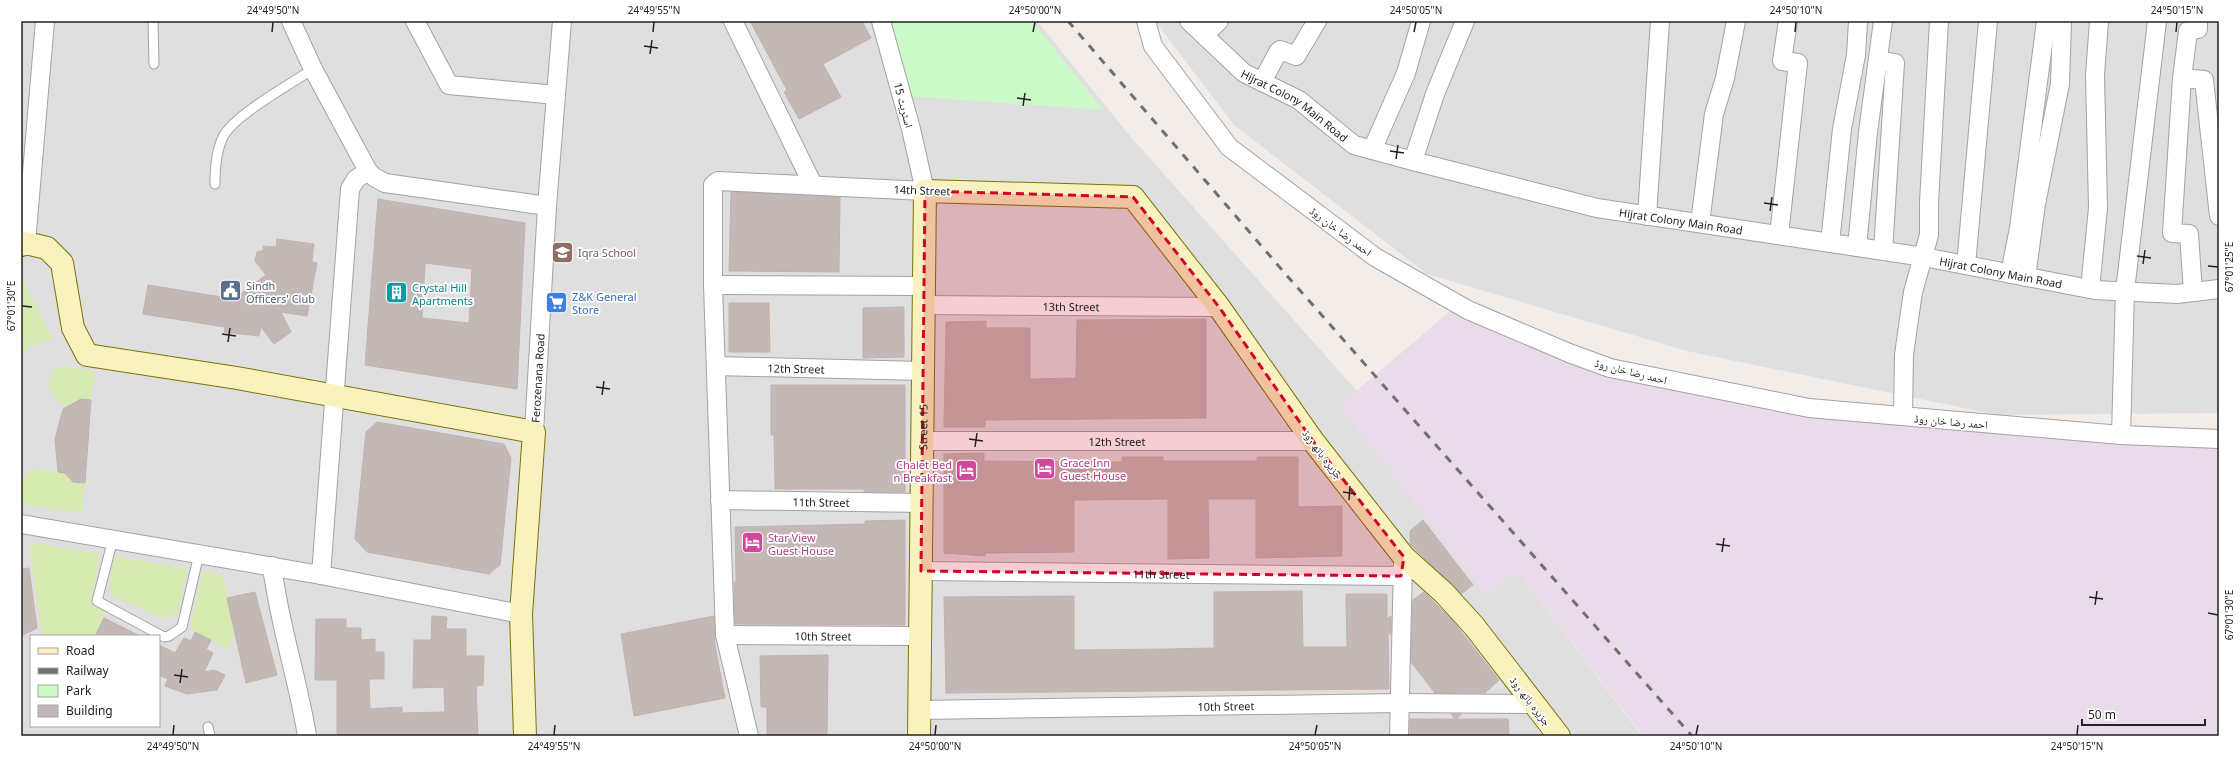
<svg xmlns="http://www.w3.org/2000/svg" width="2240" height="757" font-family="'Noto Sans','Noto Naskh Arabic',sans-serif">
<rect width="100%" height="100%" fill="#f2ede9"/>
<!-- residential -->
<path fill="#e0dfdf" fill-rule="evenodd" d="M21,21H1037L1130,136L1518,572L1642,736H21ZM31,636H159V726H31Z
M1155,21H2219V413L1998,415L1687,351L1427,274L1234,125Z"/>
<!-- industrial -->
<path fill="#eadbea" d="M1456,306L1557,348L1715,390L2219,439V736H1643L1518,572L1486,595L1339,406Z"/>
<!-- grass -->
<path fill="#d6eab1" d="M21,276L53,339L29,347L21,357Z
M59,366L95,371L91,400L81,399L74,402L72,407C49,404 41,377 59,366Z
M33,469L67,473L72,482L85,483L81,513L21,504C21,490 18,477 33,469Z
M29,542L100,554L92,599L94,605L106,612L95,636H42Z
M115,556L187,569L179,609C174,615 171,619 163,618L114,596C105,587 113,568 115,556Z
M203,571L223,575L234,633L229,649L190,629Z"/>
<!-- park -->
<path fill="#ccf9c8" d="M888,21H1032L1103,110L907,96Z"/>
<!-- building -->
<path fill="#c2b8b5" stroke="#c3b2ab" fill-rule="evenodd" d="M750,21H862L871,38L823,64L841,97L799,119L784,92L787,90Z
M731,192L840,197L839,272L729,271Z
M378,199L525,223L517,389L365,365ZM425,263L472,269L469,323L422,318Z
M277,239L314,244L312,262L317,263L307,316L281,312L291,332L274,344L261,327L259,336L224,332L225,327L143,314L148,285L234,299L266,275L255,261L257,252L264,250L263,246L276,247Z
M729,303H769L770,352H729Z
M904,307V357L863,358V308Z
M1206,319V418L985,420V427H944L946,322L986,321V328H1030V379L1076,378L1077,320Z
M771,385H905V492H864V489H775L774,435H771Z
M81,399L91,400L85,483L73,482L65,473L58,472L55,439L63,409Z
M377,422L504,444L511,458L500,565L489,574L367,552L355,539L366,432Z
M984,453V461L1074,462H1122V457H1163V461H1257V457H1298V507L1342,506V556L1256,558V499H1208L1209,558L1168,559V499L1074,500V552L985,553V556L944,553V454Z
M905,520V625L735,624L734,582H736L735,527L865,524V521Z
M1423,520L1473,585L1461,594L1410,544V531Z
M29,568L37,628L21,636V569Z
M1302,591L1303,647H1347L1346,594H1387V619L1391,616V635L1388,631L1389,689L946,693L944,597L1074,596V650L1167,649L1214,648V592Z
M255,592L277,675L246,683L227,598Z
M1424,592L1452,620L1499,680L1485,693H1435L1411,662L1413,600Z
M432,616L447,617L446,629H466V656H484L483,685L476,686L478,736H337V680H315L316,619H346V628H361V640L375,639V652H384V679H369L370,709L402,707V713L445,712L444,687L413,688L414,640H431Z
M714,616L715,646L725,698L634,716L621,634Z
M104,618L140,636H95Z
M195,632L211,640L206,649L213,653L204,672L214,670L225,675L217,690L187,694L165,686L168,679L159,675V645L175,653L184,638L191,641Z
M828,655L827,736H767V707H761L760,656Z
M1451,714H1462L1456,719H1508L1509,736H1410V719H1455Z"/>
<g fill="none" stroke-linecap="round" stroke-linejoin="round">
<defs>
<path id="lane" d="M153,21L154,64
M215,184C215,168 216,151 223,137C234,115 291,84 313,69
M113,539L97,601L164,637L169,636L182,627L199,554
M208,727L210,736"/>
<g id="street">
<path d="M291,21L313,69L368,171L374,177L385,183L547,206"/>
<path d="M415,21L449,85L556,95"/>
<path d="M733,21L813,185"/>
<path d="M1146,21L1153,46L1229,147L1375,257L1468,310L1569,353L1610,368L1809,408L2121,435L2219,439"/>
<path id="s1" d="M1189,21L1244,73L1299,100L1354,145L1413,161L1597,208L1924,257L2095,290L2177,294L2219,289"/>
<path d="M1204,35L1219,21"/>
<path d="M1878,61L1895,63L1883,251"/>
<path d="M2182,78L2204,80L2219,216"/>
<path d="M1262,82L1278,52L1280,50L1296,56L1317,21"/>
<path d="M1372,150L1406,73L1421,21"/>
<path d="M1413,161L1435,94L1465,21"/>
<path d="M1647,216L1660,21"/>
<path d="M1700,223L1714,114L1725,78L1736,21"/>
<path d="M1779,235L1798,63L1782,61L1788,21"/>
<path d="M26,243L45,21"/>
<path d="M1830,243L1842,129L1856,55L1858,21"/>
<path d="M1857,247L1868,132L1883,21"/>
<path d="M1966,265L1988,21"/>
<path d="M2010,274L2019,228L2046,21"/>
<path d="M2026,277L2036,204L2060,84L2062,21"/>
<path d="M713,285L924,286"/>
<path d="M2090,289L2098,208L2095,75L2099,21"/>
<path d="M2193,292L2189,234L2172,233L2182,78L2188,31L2198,29V21"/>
<path id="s2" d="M923,305L1219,307"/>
<path id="s3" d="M716,366L923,371"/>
<path d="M1903,416L1904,355L1908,326L1913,292L1929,235V203L1939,21"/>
<path id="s4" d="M534,432L547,206L562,21"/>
<path d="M2121,435L2125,291L2157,21"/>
<path id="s5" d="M922,441H1313"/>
<path id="s6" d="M720,500L922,503"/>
<path d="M21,524L321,575L521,614"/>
<path d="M272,566C279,624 298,679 307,736"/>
<path id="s7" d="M921,571L1401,576"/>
<path d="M321,575L350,189L356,179L368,171"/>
<path id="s8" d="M725,635L921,636"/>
<path id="s9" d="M920,710L1399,703L1533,704"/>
<path d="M749,736L725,635L713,285V185L718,181L925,191L911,129L881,21"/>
<path d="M1399,736L1403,564"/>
</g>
<g id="secondary">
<path d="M21,245L26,243L47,248L62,263L73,328L87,355L237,378L534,432L521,614L525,736"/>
<path id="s10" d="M919,736L925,191L1133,197L1219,307L1313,441L1404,557L1444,593L1474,626L1559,736"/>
</g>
</defs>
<!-- lane casing -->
<use href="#lane" stroke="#a3a3a3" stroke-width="11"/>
<!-- street casing -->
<use href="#street" stroke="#a3a3a3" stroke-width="20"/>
<!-- secondary casing -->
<use href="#secondary" stroke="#7a7407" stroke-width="24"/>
<!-- lane -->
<use href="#lane" stroke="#fff" stroke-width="9"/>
<!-- street -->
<use href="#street" stroke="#fff" stroke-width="18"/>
<!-- secondary -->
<use href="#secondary" stroke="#f9f2bf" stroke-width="22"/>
<!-- rail -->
<path stroke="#707070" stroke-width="3" stroke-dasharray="8 8" stroke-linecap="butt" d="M1068,21L1289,278L1692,736"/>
</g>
<!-- marked area -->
<path fill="#cf0425" fill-opacity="0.2" stroke="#cf0425" stroke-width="3" stroke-dasharray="8 5" stroke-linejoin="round" d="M925,191L1133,197L1219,307L1313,441L1404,557L1401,576L921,571Z"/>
<!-- ticks -->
<path fill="none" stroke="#222" stroke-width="1.5" d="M272,32L273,22M653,32L654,22M1033,32L1035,22M1414,32L1416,22M1795,32L1796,22M2176,32L2177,22M644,46L658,48M650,54L652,40M1017,98L1031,100M1023,106L1025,93M1390,151L1404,153M1396,159L1398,145M1764,203L1778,205M1770,211L1772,197M2137,256L2151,258M2143,264L2145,250M2208,266L2218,267M22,306L32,307M222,334L236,336M228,342L230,328M596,387L610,389M602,395L604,381M969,439L983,441M975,447L977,433M1343,492L1356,494M1349,500L1350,486M1716,544L1730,546M1722,552L1724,538M2089,597L2103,599M2095,605L2097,591M2208,613L2218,615M174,675L188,677M180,683L182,669M173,735L174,725M554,735L555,725M935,735L936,725M1315,735L1317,725M1696,735L1698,725M2077,735L2078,725"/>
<!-- icons -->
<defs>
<symbol id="school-square" viewBox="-11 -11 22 22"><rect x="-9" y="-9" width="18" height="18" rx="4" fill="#8d6e63" stroke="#fff"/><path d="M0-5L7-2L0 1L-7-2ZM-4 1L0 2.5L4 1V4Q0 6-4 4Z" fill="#fff"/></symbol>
<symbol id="civic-square" viewBox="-11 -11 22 22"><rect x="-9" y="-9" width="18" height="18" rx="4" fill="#5c6f8a" stroke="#fff"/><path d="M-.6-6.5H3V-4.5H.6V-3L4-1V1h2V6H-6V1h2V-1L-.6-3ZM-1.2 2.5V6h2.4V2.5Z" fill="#fff"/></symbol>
<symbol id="building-square" viewBox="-11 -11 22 22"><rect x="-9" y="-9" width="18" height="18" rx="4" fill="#0f9aa8" stroke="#fff"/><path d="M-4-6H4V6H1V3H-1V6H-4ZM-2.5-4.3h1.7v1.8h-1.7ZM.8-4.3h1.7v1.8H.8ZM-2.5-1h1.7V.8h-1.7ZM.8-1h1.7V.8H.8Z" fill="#fff"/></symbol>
<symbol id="supermarket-square" viewBox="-11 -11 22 22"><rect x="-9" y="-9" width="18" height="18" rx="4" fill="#3f7fe0" stroke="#fff"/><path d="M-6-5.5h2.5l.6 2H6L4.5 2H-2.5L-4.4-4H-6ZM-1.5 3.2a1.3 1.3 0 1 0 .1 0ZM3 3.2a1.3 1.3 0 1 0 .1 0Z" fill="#fff"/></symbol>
<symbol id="hotel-square" viewBox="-11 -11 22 22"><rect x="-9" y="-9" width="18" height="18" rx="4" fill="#d1479c" stroke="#fff"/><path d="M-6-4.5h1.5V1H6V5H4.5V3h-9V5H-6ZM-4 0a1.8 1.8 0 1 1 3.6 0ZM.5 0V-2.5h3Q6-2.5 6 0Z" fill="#fff"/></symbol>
</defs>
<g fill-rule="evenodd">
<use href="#school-square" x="550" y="240" width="25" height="25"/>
<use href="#civic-square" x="218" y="278" width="25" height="25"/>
<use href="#building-square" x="384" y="280" width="25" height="25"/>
<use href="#supermarket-square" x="544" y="290" width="25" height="25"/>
<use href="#hotel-square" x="1032" y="456" width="25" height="25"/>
<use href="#hotel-square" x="954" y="458" width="25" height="25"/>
<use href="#hotel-square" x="740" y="530" width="25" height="25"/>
</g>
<g text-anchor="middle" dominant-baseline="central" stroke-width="3.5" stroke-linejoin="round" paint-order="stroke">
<!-- street labels -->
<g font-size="11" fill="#222" stroke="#fff">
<text transform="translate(904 105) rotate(75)">اسٹریٹ 15</text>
<text stroke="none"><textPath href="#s1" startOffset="136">Hijrat Colony Main Road</textPath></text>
<text transform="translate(922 190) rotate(2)">14th Street</text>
<text stroke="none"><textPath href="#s1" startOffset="544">Hijrat Colony Main Road</textPath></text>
<text transform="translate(1341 231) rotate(37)">احمد رضا خان روڈ</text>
<text stroke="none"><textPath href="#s1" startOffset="868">Hijrat Colony Main Road</textPath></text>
<text stroke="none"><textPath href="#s2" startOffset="148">13th Street</textPath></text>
<text stroke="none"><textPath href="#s3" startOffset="80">12th Street</textPath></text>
<text transform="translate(1631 371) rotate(14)">احمد رضا خان روڈ</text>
<text stroke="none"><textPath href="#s4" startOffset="54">Ferozenana Road</textPath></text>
<text transform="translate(1951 421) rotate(5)">احمد رضا خان روڈ</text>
<text stroke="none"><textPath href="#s10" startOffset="309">Street 15</textPath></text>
<text stroke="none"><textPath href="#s5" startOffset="195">12th Street</textPath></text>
<text transform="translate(1323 454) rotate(53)">جزیرہ باتھ روڈ</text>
<text stroke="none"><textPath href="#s6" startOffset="101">11th Street</textPath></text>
<text stroke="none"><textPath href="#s7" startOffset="240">11th Street</textPath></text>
<text stroke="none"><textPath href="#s8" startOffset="98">10th Street</textPath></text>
<text transform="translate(1531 701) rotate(52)">جزیرہ باتھ روڈ</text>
<text stroke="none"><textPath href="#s9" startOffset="306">10th Street</textPath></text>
</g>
<!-- education labels -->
<g font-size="11" fill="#785e54" stroke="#fff" text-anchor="start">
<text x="578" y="252">Iqra School</text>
</g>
<!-- service labels -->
<g font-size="11" fill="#4e5e75" stroke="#fff" text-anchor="start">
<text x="246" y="285">Sindh<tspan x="246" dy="13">Officers' Club</tspan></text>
</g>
<!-- culture labels -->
<g font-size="11" fill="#0d838f" stroke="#fff" text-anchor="start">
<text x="412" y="287">Crystal Hill<tspan x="412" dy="13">Apartments</tspan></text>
</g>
<!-- shop labels -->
<g font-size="11" fill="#366cbe" stroke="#fff" text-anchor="start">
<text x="572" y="296">Z&amp;K General<tspan x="572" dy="13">Store</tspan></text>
</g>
<!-- hotel labels -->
<g font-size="11" fill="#b23c85" stroke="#fff" text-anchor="start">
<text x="1060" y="462">Grace Inn<tspan x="1060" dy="13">Guest House</tspan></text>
<text x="952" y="464" text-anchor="end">Chalet Bed<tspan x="952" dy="13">n Breakfast</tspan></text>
<text x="768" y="537">Star View<tspan x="768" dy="13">Guest House</tspan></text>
</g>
</g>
<!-- border -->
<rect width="2240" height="757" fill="none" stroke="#ffffff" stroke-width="44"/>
<!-- legend -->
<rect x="30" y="635" width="130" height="92" fill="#ffffff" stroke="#a7a7a7"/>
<rect x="38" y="648" width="20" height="6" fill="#f9f2bf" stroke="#a7a7a7"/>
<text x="66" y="655" font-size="12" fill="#222222">Road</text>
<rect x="38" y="668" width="20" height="6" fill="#707070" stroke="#a7a7a7"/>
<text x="66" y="675" font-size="12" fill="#222222">Railway</text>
<rect x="38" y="685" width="20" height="12" fill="#ccf9c8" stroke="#a7a7a7"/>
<text x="66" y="695" font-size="12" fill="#222222">Park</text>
<rect x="38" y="705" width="20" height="12" fill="#c2b8b5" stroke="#a7a7a7"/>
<text x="66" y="715" font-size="12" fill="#222222">Building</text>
<!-- scale -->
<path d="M2082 719v6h123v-6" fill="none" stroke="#222222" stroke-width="2"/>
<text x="2088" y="719" font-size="12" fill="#222222" stroke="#ffffff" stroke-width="3" paint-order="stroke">50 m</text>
<rect x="22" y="22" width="2196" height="713" fill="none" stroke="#222" stroke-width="1.5"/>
<g font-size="10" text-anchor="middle" fill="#222">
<text x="273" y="14">24°49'50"N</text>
<text x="654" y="14">24°49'55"N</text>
<text x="1035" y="14">24°50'00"N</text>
<text x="1416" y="14">24°50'05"N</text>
<text x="1796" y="14">24°50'10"N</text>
<text x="2177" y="14">24°50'15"N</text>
<text transform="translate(2229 267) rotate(-90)" y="4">67°01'25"E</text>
<text transform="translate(11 306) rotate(-90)" y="4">67°01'30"E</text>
<text transform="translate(2229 615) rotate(-90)" y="4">67°01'30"E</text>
<text x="173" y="750">24°49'50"N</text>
<text x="554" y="750">24°49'55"N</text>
<text x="935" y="750">24°50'00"N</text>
<text x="1315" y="750">24°50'05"N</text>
<text x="1696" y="750">24°50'10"N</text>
<text x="2077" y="750">24°50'15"N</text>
</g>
</svg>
